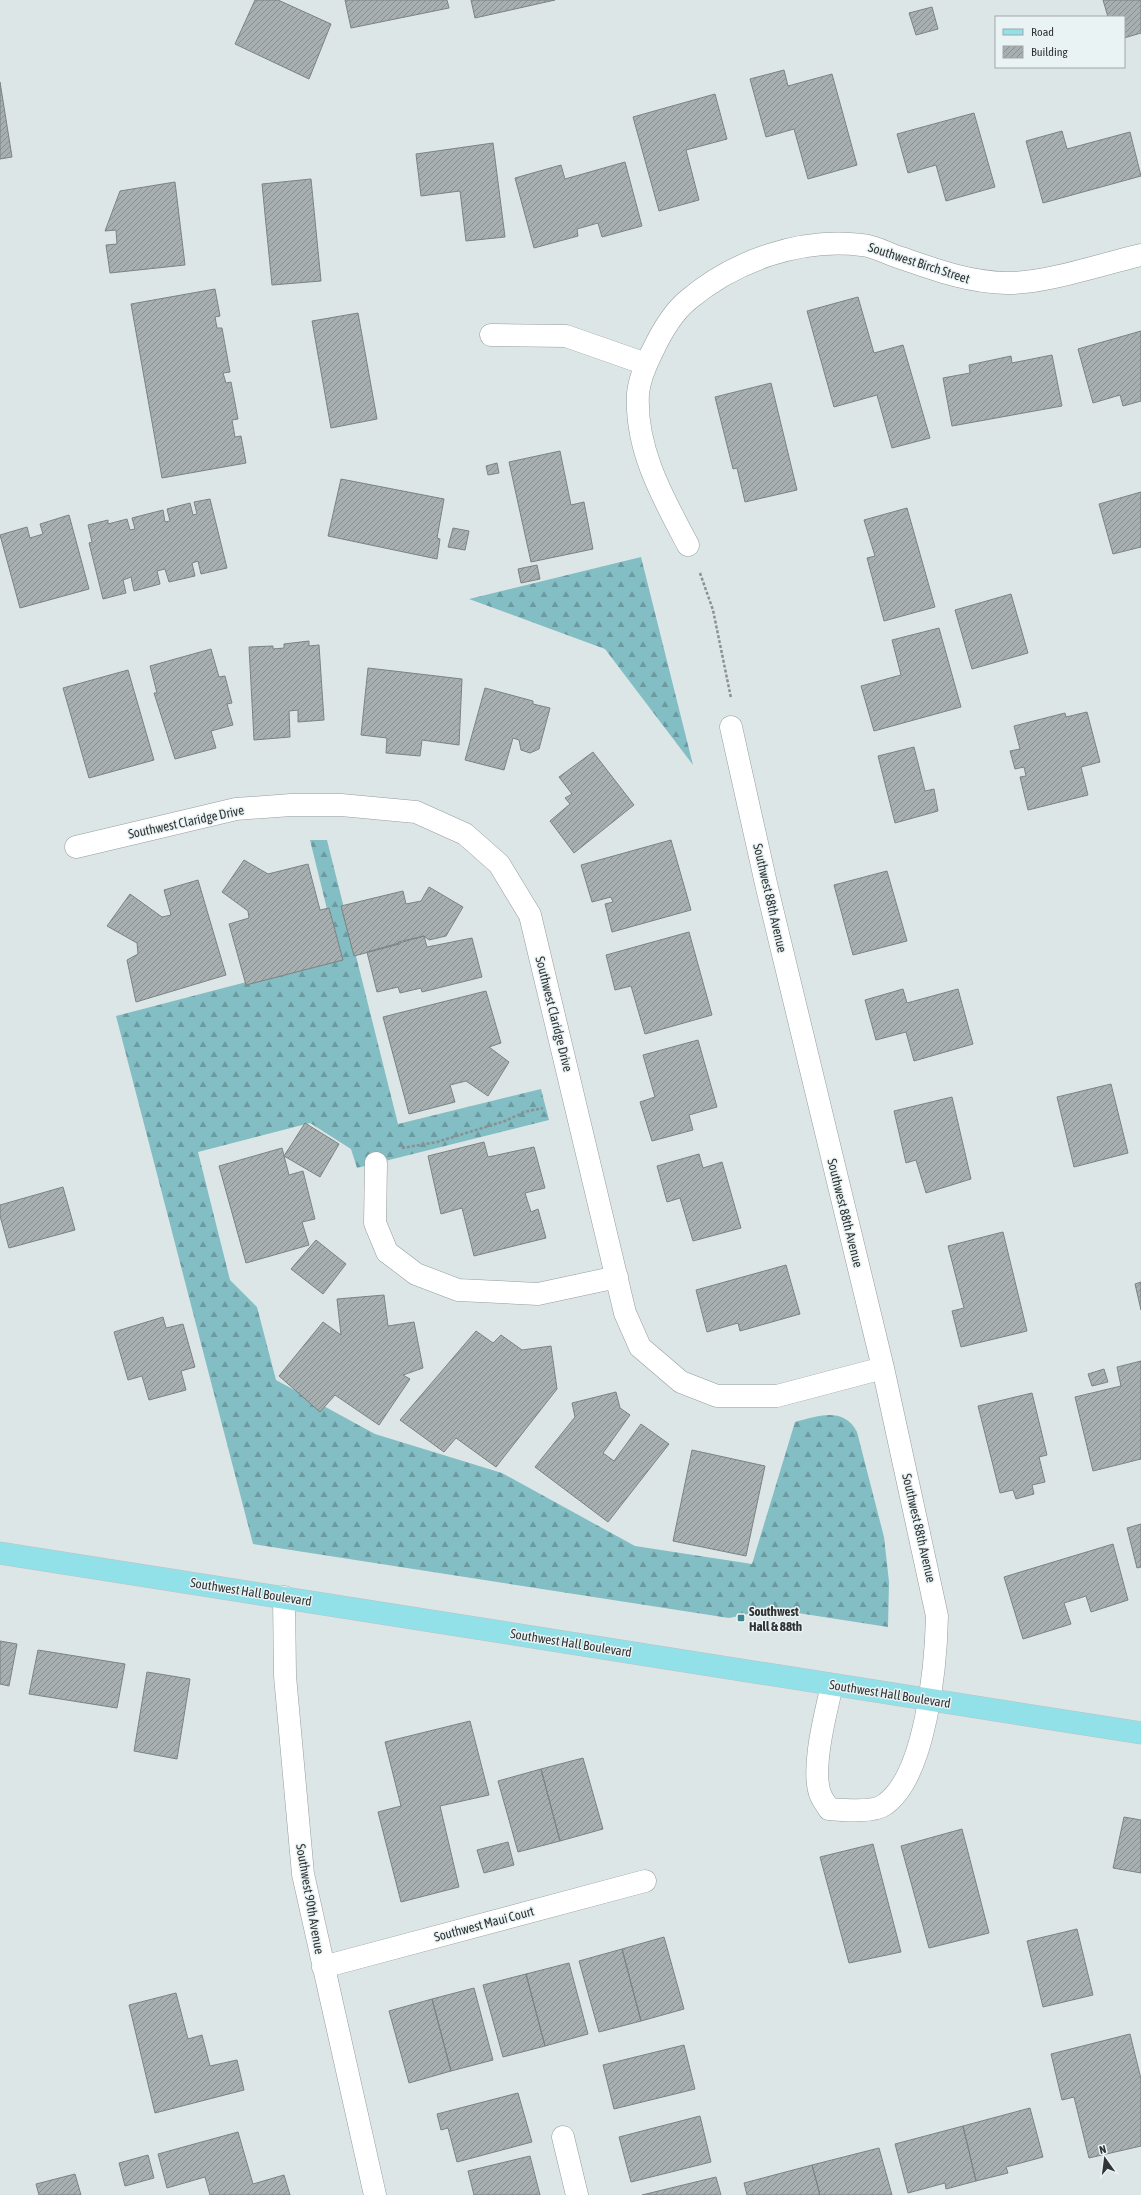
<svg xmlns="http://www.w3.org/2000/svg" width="1141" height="2195" font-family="'Asap Condensed',sans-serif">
<defs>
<pattern id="forest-firs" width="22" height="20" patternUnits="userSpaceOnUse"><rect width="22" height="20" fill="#82bec4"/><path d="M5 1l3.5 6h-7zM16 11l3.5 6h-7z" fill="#6b9ba0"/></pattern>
<pattern id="building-hatch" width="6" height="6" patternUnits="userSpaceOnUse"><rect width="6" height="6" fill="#a7afb0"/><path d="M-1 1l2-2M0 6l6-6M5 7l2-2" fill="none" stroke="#898f90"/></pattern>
</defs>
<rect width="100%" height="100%" fill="#dde6e7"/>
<!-- forest -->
<path fill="url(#forest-firs)" d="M641,557L693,765L605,649L469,599Z
M310,840H327L398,1124L541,1089L549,1120L357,1168L351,1149L310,1123L198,1152L230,1280L257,1307L276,1380L375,1434L502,1473L635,1546L752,1564L795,1422C817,1416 844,1406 857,1432L884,1537L889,1582L888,1627L772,1609L729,1618L253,1544L116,1016L339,958Z"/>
<!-- building -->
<path fill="url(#building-hatch)" stroke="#7b8383" d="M255,0H278L331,24L309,79L235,44Z
M345,0H447L449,8L351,28Z
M471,0H555L475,18Z
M1103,0H1141V33L1124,38V17H1108Z
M932,7L938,29L916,35L909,13Z
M784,70L788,86L832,74L857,165L808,179L794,129L766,137L750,79Z
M0,82L12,157L0,159Z
M715,94L727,139L686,150L699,200L659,211L633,117Z
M974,113L995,187L946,201L936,165L908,173L897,134Z
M1062,131L1067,149L1130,132L1141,176L1043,203L1026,141Z
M493,143L505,237L466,241L460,191L421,196L416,154Z
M625,162L642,226L602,237L598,223L577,229L578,236L534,248L515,178L561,165L565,179Z
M311,179L321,281L272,285L262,184Z
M175,182L185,265L110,273L106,245L117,244L116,230L105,231L120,191Z
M215,289L220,316L215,317L217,328H222L230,372L223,373L226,383L231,382L238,419L232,420L235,437L241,436L246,463L162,478L131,304Z
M858,297L874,353L903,345L930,438L892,448L877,395L834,407L807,311Z
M358,313L377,419L331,428L312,321Z
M1141,331V401L1123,406L1120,395L1093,403L1078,349Z
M1052,355L1062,406L952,426L943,378L970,373L969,365L1011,356L1012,363Z
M771,383L797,490L745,502L737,468L733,469L715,397Z
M560,451L571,505L584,502L593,549L531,562L509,462Z
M497,463L499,473L488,475L486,466Z
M341,479L444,499L437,538L440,539L437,559L328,536Z
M1141,492V547L1113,554L1099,504Z
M210,499L227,568L201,574L198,561L192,563L195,576L169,582L165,569L157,571L160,584L134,591L131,577L123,580L126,593L103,599L89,543L92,542L88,525L108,520V524L127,519L130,530L135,529L132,518L163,510L165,522L170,521L167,509L190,503L193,515L197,514L194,502Z
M907,508L935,607L884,621L867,558L875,556L864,520Z
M69,515L89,589L20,608L0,535L27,527L30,538L43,534L40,524Z
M453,528L469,531L465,550L448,547Z
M537,565L540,579L521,583L518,569Z
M1011,594L1028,653L972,669L955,610Z
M939,628L961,707L874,731L861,686L901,675L892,640Z
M309,641V646L319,645L324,720L298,722V710L289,711L290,737L254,740L249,647L273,646V649L284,648V644Z
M211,649L219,677L225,676L232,703L227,704L233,725L211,731L216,748L175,759L154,693H157L150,666Z
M368,668L462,679L459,745L422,740L420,756L386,753L387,738L361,735Z
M128,670L154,760L89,778L63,688Z
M485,688L533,701V704L550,708L539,749L530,753L521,750L519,740L513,738L504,770L465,760Z
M1087,712L1100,762L1081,767L1088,795L1028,810L1020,777L1026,776L1024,767L1015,769L1010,751L1020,749L1014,726L1065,713L1066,717Z
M914,747L925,791L934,789L938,811L895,823L878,756Z
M593,752L634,805L574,853L550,821L570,804L565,798L572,794L559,777Z
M671,840L691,910L612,932L605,904L613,902L611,897L592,902L581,865Z
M244,860L268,874L308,864L320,910L329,908L343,960L246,985L229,924L249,918L248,911L222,892Z
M887,871L907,941L853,955L834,885Z
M198,880L226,975L136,1002L127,960L138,954L137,943L107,926L130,894L162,917L171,915L164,890Z
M429,887L463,907L446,936L429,940L424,936L398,942L399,944L354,956L341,906L403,891L406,904L421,901Z
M689,932L712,1015L645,1034L631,986L615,990L606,955Z
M424,936L427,947L472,938L482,977L422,992L421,988L400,993L398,987L377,992L367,952Z
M903,989L907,1003L958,989L973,1044L914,1061L906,1032L876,1040L865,1000Z
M486,991L501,1043L489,1047L509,1062L488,1096L466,1081L450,1085L455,1102L409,1114L383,1017Z
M698,1040L717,1107L689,1115L693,1130L652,1141L640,1102L655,1097L643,1055Z
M1111,1084L1128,1153L1074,1167L1057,1097Z
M952,1097L971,1179L926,1193L916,1160L906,1163L894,1111Z
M305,1123L339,1144L320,1177L284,1156Z
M484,1142L488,1157L534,1147L545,1188L525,1193L531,1212L538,1209L546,1238L474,1256L462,1208L441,1214L428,1156Z
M282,1148L289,1175L303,1171L315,1219L302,1222L309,1245L246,1263L219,1166Z
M699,1154L703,1168L722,1162L741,1228L693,1241L680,1198L667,1202L657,1166Z
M63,1187L75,1230L9,1248L0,1216V1205Z
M1003,1232L1027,1331L961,1347L952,1311L964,1308L948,1246Z
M316,1240L346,1264L323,1294L291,1269Z
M786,1265L800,1314L740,1331L738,1323L707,1332L696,1290Z
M1141,1282V1310L1135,1284Z
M384,1295L388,1326L414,1322L423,1368L403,1375L410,1379L379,1425L335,1395L320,1412L279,1376L323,1322L341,1335L337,1299Z
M163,1317L166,1328L183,1324L195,1367L181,1371L186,1390L149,1400L142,1376L128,1380L114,1332Z
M476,1331L493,1343L501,1335L522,1350L551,1346L557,1389L496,1467L456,1438L444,1452L400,1420Z
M1141,1361V1459L1093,1471L1075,1397L1121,1386L1117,1367Z
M1104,1369L1108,1382L1092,1386L1088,1374Z
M616,1392L620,1408L630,1415L603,1453L614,1461L641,1424L669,1444L608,1522L535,1467L575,1417L572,1403Z
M1032,1393L1047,1455L1039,1457L1045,1482L1032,1485L1034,1494L1016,1499L1013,1490L1000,1493L978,1406Z
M692,1450L765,1466L746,1556L673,1541Z
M1141,1524V1567L1137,1568L1127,1528Z
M1113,1544L1128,1600L1091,1612L1086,1596L1064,1603L1071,1624L1023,1639L1004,1577Z
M0,1641L17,1644L9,1686L0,1684Z
M38,1650L125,1664L117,1708L29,1694Z
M147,1672L190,1679L177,1759L134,1751Z
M470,1721L489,1795L440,1806L459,1887L401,1902L378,1812L401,1806L385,1742Z
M583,1758L603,1829L560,1841L541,1769Z
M541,1769L560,1841L518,1852L498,1781Z
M1124,1817L1141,1820V1873L1113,1868Z
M962,1829L989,1933L929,1948L901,1846Z
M508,1842L514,1865L484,1873L477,1850Z
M873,1844L901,1952L849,1963L820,1857Z
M1077,1929L1093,1995L1043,2007L1027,1941Z
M664,1937L684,2009L641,2021L622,1949Z
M622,1949L641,2021L599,2032L579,1961Z
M569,1963L588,2034L545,2046L526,1974Z
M526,1974L545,2046L503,2057L483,1985Z
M474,1988L493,2060L451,2071L432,1999Z
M176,1993L188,2039L202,2035L210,2066L237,2060L244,2090L155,2113L129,2005Z
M432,1999L451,2071L409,2083L389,2011Z
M1130,2034L1141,2079V2146L1089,2158L1074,2097L1062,2100L1051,2054Z
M684,2045L695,2089L614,2109L603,2065Z
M518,2093L532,2142L457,2162L448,2128L441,2130L437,2114Z
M1030,2108L1043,2157L1006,2167L1008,2173L976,2181L963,2126Z
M700,2116L711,2162L631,2182L619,2137Z
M963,2126L976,2181L946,2189L945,2183L908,2193L895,2144Z
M238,2132L253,2184L284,2175L290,2195H210L205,2177L167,2188L158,2154Z
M879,2148L892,2195H820L812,2165Z
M148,2155L154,2178L125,2186L119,2163Z
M530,2156L540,2195H474L468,2171Z
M812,2165L820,2195H747L744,2183Z
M75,2174L81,2195H39L36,2184Z
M716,2177L721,2195H642Z"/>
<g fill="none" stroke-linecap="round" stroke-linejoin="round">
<defs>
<path id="minor" d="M491,335L566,336L646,364
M688,545C663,498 635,449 638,394C639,380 646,364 652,352C661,333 672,313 688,300C734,261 801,237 862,245C875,246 888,254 901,258C936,270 968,282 1006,283C1044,284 1102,264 1141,255
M731,727L767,888L883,1368L937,1616C936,1664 926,1777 884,1805C873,1813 842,1810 829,1809C827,1805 823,1801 821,1796C810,1771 826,1712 832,1685
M76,847L236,809L291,805H341L416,812L465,834L499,864L530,915L625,1313L640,1347L681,1382L717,1396H777L883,1368
M376,1163L375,1223L387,1252L416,1274L458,1290L538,1294L617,1277
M284,1597L285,1676L303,1874L375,2195
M323,1967L645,1881
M563,2137L577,2195"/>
<path id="major" d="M0,1553L1141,1733"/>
</defs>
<!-- minor casing -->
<use href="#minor" stroke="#959d9e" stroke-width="23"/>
<!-- major casing -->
<use href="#major" stroke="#c1c2c2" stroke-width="23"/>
<!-- path -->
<path stroke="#8a9192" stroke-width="2.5" stroke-dasharray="3 2" stroke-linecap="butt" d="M700,573L713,610L731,698
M402,1148L437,1142L505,1121L524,1112L543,1108"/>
<!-- minor -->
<use href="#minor" stroke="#fff" stroke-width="22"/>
<!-- major -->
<use href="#major" stroke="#92e0e8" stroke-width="22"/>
</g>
<!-- markers -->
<rect fill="#3f868e" stroke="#eaf3f4" stroke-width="1.5" x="737" y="1614" width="8" height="8" rx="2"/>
<g text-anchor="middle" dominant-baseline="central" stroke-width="3" stroke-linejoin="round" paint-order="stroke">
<!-- street labels -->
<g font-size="13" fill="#313435" stroke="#eaf3f4">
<text transform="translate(919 263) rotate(18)">Southwest Birch Street</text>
<text transform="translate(186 822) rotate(-12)">Southwest Claridge Drive</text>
<text transform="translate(770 898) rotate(77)">Southwest 88th Avenue</text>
<text transform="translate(554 1014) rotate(76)">Southwest Claridge Drive</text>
<text transform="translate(845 1213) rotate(76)">Southwest 88th Avenue</text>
<text transform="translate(919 1528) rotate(77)">Southwest 88th Avenue</text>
<text transform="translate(251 1592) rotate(9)">Southwest Hall Boulevard</text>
<text transform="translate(571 1643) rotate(9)">Southwest Hall Boulevard</text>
<text transform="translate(890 1694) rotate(9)">Southwest Hall Boulevard</text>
<text transform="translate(310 1899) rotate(80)">Southwest 90th Avenue</text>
<text transform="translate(484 1924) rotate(-15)">Southwest Maui Court</text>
</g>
<!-- poi labels -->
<g font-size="13" font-weight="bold" fill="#313435" stroke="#eaf3f4" text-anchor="start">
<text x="749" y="1611">Southwest<tspan x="749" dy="15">Hall &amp; 88th</tspan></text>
</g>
</g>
<!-- legend -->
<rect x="995" y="16" width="130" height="52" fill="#eaf3f4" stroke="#a0a7a8"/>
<rect x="1003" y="29" width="20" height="6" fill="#92e0e8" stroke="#a0a7a8"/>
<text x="1031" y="36" font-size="12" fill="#313435">Road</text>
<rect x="1003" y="46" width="20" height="12" fill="url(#building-hatch)" stroke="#a0a7a8"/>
<text x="1031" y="56" font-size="12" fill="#313435">Building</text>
<!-- north arrow -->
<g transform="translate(1105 2159) rotate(346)" stroke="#eaf3f4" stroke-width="3" paint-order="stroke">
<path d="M0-3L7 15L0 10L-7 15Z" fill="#313435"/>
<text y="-6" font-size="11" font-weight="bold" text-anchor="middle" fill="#313435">N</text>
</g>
</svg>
